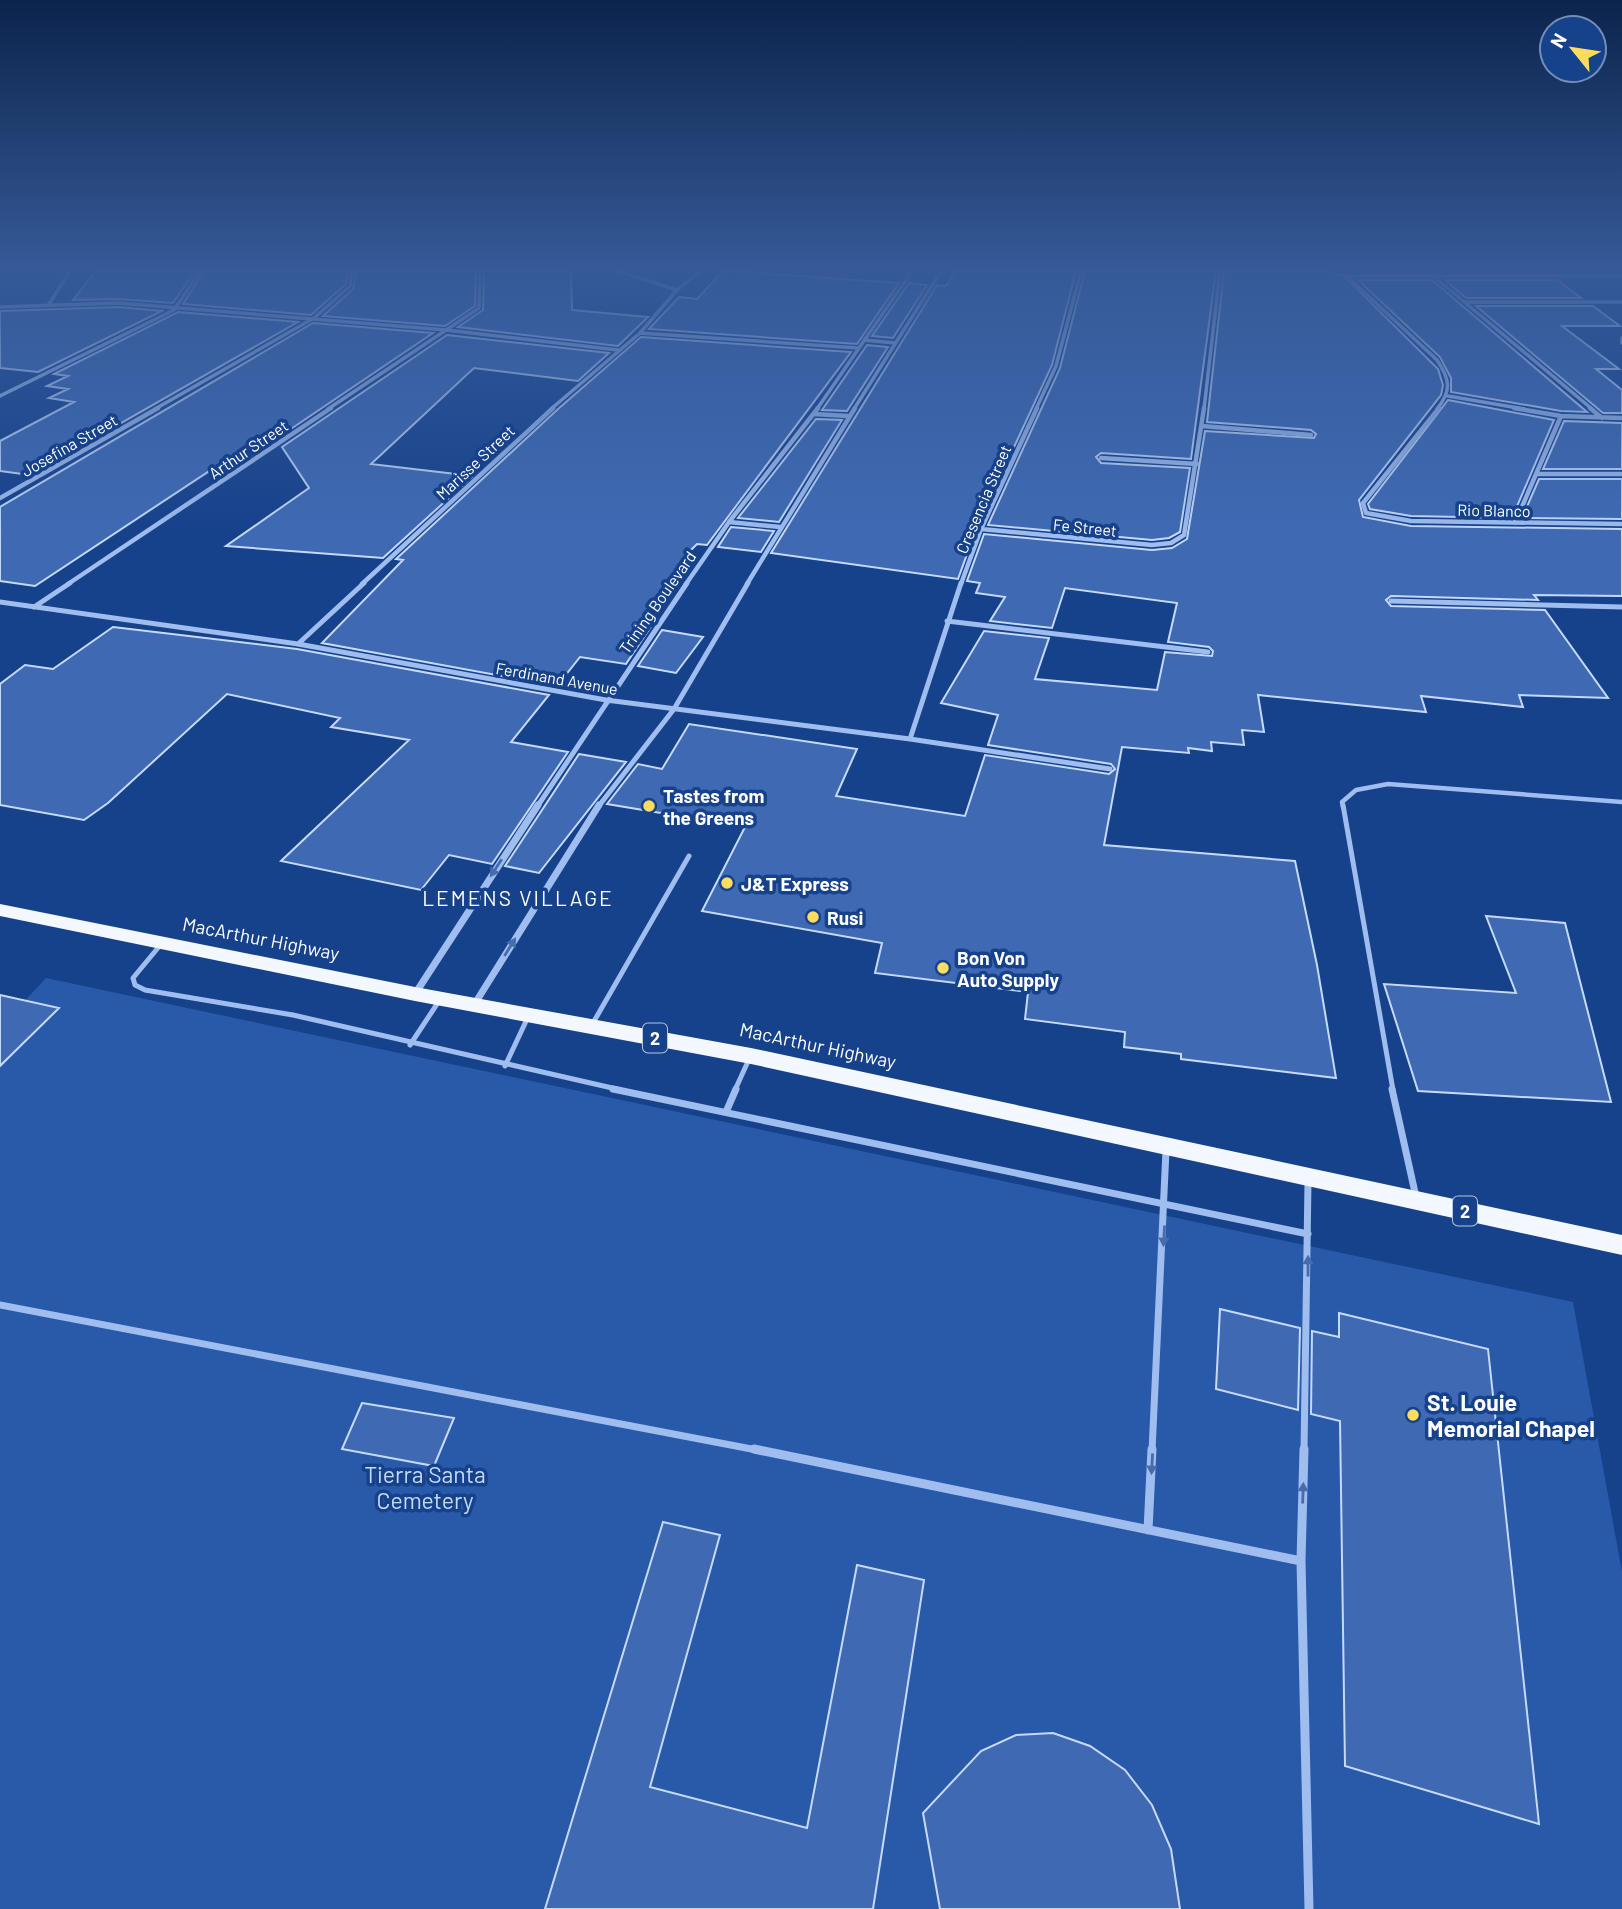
<svg xmlns="http://www.w3.org/2000/svg" width="1622" height="1909" font-family="Barlow,sans-serif">
<rect width="100%" height="100%" fill="#16418b"/>
<!-- green -->
<path fill="#2959a9" d="M46,978L1573,1302L1622,1572V1909H0V1027Z"/>
<!-- building -->
<path fill="#3f6ab3" stroke="#c5dafb" stroke-width="2" d="M96,271H195L173,303L118,299L73,300Z
M204,271H348L346,284L311,315L183,304Z
M356,271H476L475,306L445,326L323,316L353,289Z
M484,271H571L572,310L648,317L618,346L458,327L483,310Z
M723,271H732L899,283L857,344L649,329L679,297L697,299Z
M955,271H1076L1052,365L977,527L958,579L771,553L937,285L946,286Z
M1085,271H1216L1191,459L1101,453L1096,457L1101,463L1190,468L1180,532L1169,538L1152,540L988,525L1060,368Z
M1224,271H1329L1334,275H1343L1438,369L1443,385L1441,395L1359,500L1363,517L1411,526L1622,529V596L1534,595L1538,600L1391,596L1386,600L1391,606L1545,610L1608,698L1519,695L1523,707L1421,696L1426,712L1258,695L1264,732L1242,730L1244,745L1211,742L1212,751L1188,748L1189,753L1122,747L1104,845L1295,861L1317,965L1336,1078L1181,1059V1054L1124,1047L1125,1032L1025,1019L1028,992L875,973L882,943L702,911L745,827L607,804L638,764L662,769L689,724L857,749L836,796L965,816L985,755L1109,774L1115,769L1111,764L988,745L998,715L941,703L984,631L1049,638L1035,679L1157,690L1165,652L1212,656L1213,651L1209,647L1168,642L1177,603L1065,588L1052,628L990,621L1005,597L976,593L980,583L967,581L984,534L1152,550L1172,548L1187,539L1205,431L1314,438L1316,434L1311,430L1207,422Z
M1358,280H1432L1587,412L1561,411L1451,392V378L1440,357Z
M1445,280H1557L1581,298H1466Z
M909,283L927,285L893,338L872,336Z
M1476,306H1593L1620,326H1562L1619,369H1596L1622,390V413H1603Z
M118,307L162,311L38,372L0,368V311Z
M178,312L298,322L30,475L0,471V441L74,402L49,398L68,389L47,386L68,376L54,374Z
M313,323L433,333L276,439L270,431L35,586L0,581V507Z
M447,335L609,353L578,381L474,368L371,464L473,476L383,558L226,546L309,488L282,447Z
M641,337L851,352L707,545L697,544L689,552L638,626L650,628L626,664L580,657L557,686L322,643L403,560L396,559L558,409Z
M867,345L888,347L847,411L822,410Z
M1448,400L1554,420L1512,518L1411,516L1370,509L1368,504Z
M816,419L842,420L779,522L738,518Z
M1564,421L1622,423V469H1543Z
M1539,479H1622V519L1522,518Z
M731,527L774,531L761,552L718,547Z
M113,627L297,649L549,695L511,742L568,752L492,864L449,855L421,890L281,861L409,740L331,727L340,718L227,694L108,803L84,820L0,805V684L25,665L53,669Z
M662,630L703,637L676,673L638,666Z
M579,754L626,762L539,873L505,866Z
M1486,916L1565,923L1611,1102L1418,1091L1384,984L1516,993Z
M0,995L59,1008L0,1066Z
M1220,1309L1300,1328L1298,1410L1216,1389Z
M1339,1313L1488,1349L1539,1824L1345,1766L1340,1421L1311,1414L1312,1331L1339,1337Z
M362,1403L454,1418L434,1466L342,1449Z
M663,1522L720,1535L650,1787L807,1828L857,1565L924,1580L873,1909H545Z
M1053,1733L1090,1746L1125,1770L1152,1805L1171,1849L1180,1909H940L923,1813L981,1751L1016,1735Z"/>
<g fill="none" stroke-linecap="round" stroke-linejoin="round">
<!-- service-far3 -->
<path stroke="#9fbdef" stroke-width="4.5" d="M1343,807L1342,802L1356,790L1388,784L1622,802"/>
<!-- service-far2 -->
<path stroke="#9fbdef" stroke-width="5" d="M1343,805L1393,1090
M162,943L133,978L135,985L145,990L293,1015L621,1090
M593,1023L689,856
M410,1045L439,1001
M505,1066L528,1017
M735,1090L750,1057"/>
<!-- service-far1 -->
<path stroke="#9fbdef" stroke-width="7" d="M613,1089L1308,1234
M1392,1089L1416,1197
M726,1112L736,1089
M0,1305L762,1451
M1152,1451L1166,1150
M1304,1451L1308,1182"/>
<!-- service -->
<path stroke="#9fbdef" stroke-width="9" d="M754,1449L1301,1561
M1304,1449L1301,1561L1309,1909
M1148,1530L1152,1449"/>
<!-- minor-far3 -->
<path stroke="#9fbdef" stroke-width="3.5" d="M619,271L677,290
M1432,275L1592,409
M1347,276L1437,360C1450,379 1452,391 1437,409
M1347,276H1622
M1467,302H1622
M49,304L70,271
M0,307L118,303L446,330L618,350
M640,333L858,348
M1622,338V343
M864,340L895,343
M0,396L174,310L200,271
M1448,396L1524,409
M155,409L314,318L350,286L352,271
M328,409L479,308L480,271
M551,409L640,333L677,290L700,271
M817,409L912,271
M854,409L941,271
M1036,409L1056,366L1081,271
M1204,409L1220,271"/>
<!-- minor-far2 -->
<path stroke="#9fbdef" stroke-width="4.5" d="M1439,408L1363,503L1366,513L1411,521L1622,524
M1514,408L1561,416L1622,418
M1590,408L1602,418
M814,414L848,416
M1202,426L1311,435
M1101,458L1197,464
M1536,474H1622
M0,498L158,408
M729,522L780,527
M1515,523L1561,416
M981,529L1152,545L1171,543L1184,535L1204,408
M68,584L331,408
M362,584L553,408
M686,584L729,522L818,408
M747,584L855,408
M961,584L981,529L1037,408"/>
<!-- minor-far1 -->
<path stroke="#9fbdef" stroke-width="5" d="M1391,601L1622,607
M0,602L298,644L606,700L910,739L1110,769
M34,607L70,583
M947,621L1208,652
M298,644L364,583
M910,739L961,583
M537,807L687,583
M598,807L674,709L748,583"/>
<!-- minor -->
<path stroke="#9fbdef" stroke-width="7" d="M415,994L538,805
M474,1005L599,805"/>
<!-- trunk -->
<path fill="#f3f7ff" fill-rule="evenodd" d="M0,904L415,987L751,1048L1622,1235V1255L751,1064L415,1001L0,916Z"/>
</g>
<!-- one-way arrows -->
<defs><path id="oneway-solid" d="M-6-.8H1V-3.2L6.5 0L1 3.2V.8H-6Z" transform="scale(1.75)"/></defs>
<g fill="#466cae">
<use href="#oneway-solid" transform="translate(496 868) rotate(123)"/>
<use href="#oneway-solid" transform="translate(510 947) rotate(-58)"/>
<use href="#oneway-solid" transform="translate(1164 1236) rotate(93)"/>
<use href="#oneway-solid" transform="translate(1308 1266) rotate(-90)"/>
<use href="#oneway-solid" transform="translate(1152 1464) rotate(93)"/>
<use href="#oneway-solid" transform="translate(1303 1493) rotate(-88)"/>
</g>
<!-- sky -->
<linearGradient id="sky" x2="0" y2="1"><stop stop-color="#0c244c"/><stop offset="0.5" stop-color="#365a98"/><stop offset="1" stop-color="#365a98" stop-opacity="0"/></linearGradient>
<rect width="1622" height="538" fill="url(#sky)"/>
<!-- markers -->
<g fill="#ffdc5d" stroke="#16418b" stroke-width="2.5">
<circle cx="649" cy="806" r="7"/>
<circle cx="727" cy="883" r="7"/>
<circle cx="813" cy="917" r="7"/>
<circle cx="943" cy="968" r="7"/>
<circle cx="1413" cy="1415" r="7"/>
</g>
<g text-anchor="middle" dominant-baseline="central" stroke-width="7" stroke-linejoin="round" paint-order="stroke">
<!-- far-street labels -->
<g font-size="16" fill="#fff" stroke="#16418b">
<text transform="translate(69 445) rotate(-30)">Josefina Street</text>
<text transform="translate(248 449) rotate(-34)">Arthur Street</text>
<text transform="translate(475 462) rotate(-43)">Marisse Street</text>
<text transform="translate(983 499) rotate(-67)">Cresencia Street</text>
<text transform="translate(1494 510) rotate(1)">Rio Blanco</text>
<text transform="translate(1085 527) rotate(6)">Fe Street</text>
<text transform="translate(657 602) rotate(-55)">Trining Boulevard</text>
<text transform="translate(557 678) rotate(10)">Ferdinand Avenue</text>
</g>
<!-- shield labels -->
<g fill="#16418b" stroke="#b9c6dc" stroke-width="2">
<rect x="643" y="1023.5" width="24" height="29" rx="5"/>
<rect x="1453" y="1196.5" width="24" height="29" rx="5"/>
</g>
<g font-size="18" font-weight="bold" fill="#fff">
<text x="655" y="1038">2</text>
<text x="1465" y="1211">2</text>
</g>
<!-- poi labels -->
<g font-size="19" font-weight="bold" fill="#fff" stroke="#16418b" text-anchor="start">
<text x="663" y="795">Tastes from<tspan x="663" dy="22">the Greens</tspan></text>
<text x="741" y="883">J&amp;T Express</text>
<text x="827" y="917">Rusi</text>
<text x="957" y="957">Bon Von<tspan x="957" dy="22">Auto Supply</tspan></text>
</g>
<!-- street labels -->
<g font-size="19" fill="#fff" stroke="#16418b">
<text transform="translate(261 938) rotate(11)">MacArthur Highway</text>
<text transform="translate(818 1045) rotate(12)">MacArthur Highway</text>
</g>
<!-- neighbourhood labels -->
<g font-size="21" letter-spacing="2" fill="#fff" stroke="#16418b">
<text x="518" y="897">LEMENS VILLAGE</text>
</g>
<!-- near-poi labels -->
<g font-size="23" font-weight="bold" fill="#fff" stroke="#16418b" text-anchor="start">
<text x="1427" y="1402">St. Louie<tspan x="1427" dy="26">Memorial Chapel</tspan></text>
</g>
<!-- near-park labels -->
<g font-size="23" fill="#c5dafb" stroke="#16418b">
<text x="425" y="1474">Tierra Santa<tspan x="425" dy="26">Cemetery</tspan></text>
</g>
</g>
<!-- north arrow -->
<g transform="translate(1573 49) rotate(300)"><circle r="33" fill="#16418b" stroke="#738db9" stroke-width="2"/>
<path d="M0-5L12 26L0 18L-12 26Z" fill="#ffdc5d"/>
<text y="-10" font-size="19" font-weight="bold" text-anchor="middle" fill="#ffffff">N</text>
</g>
</svg>
